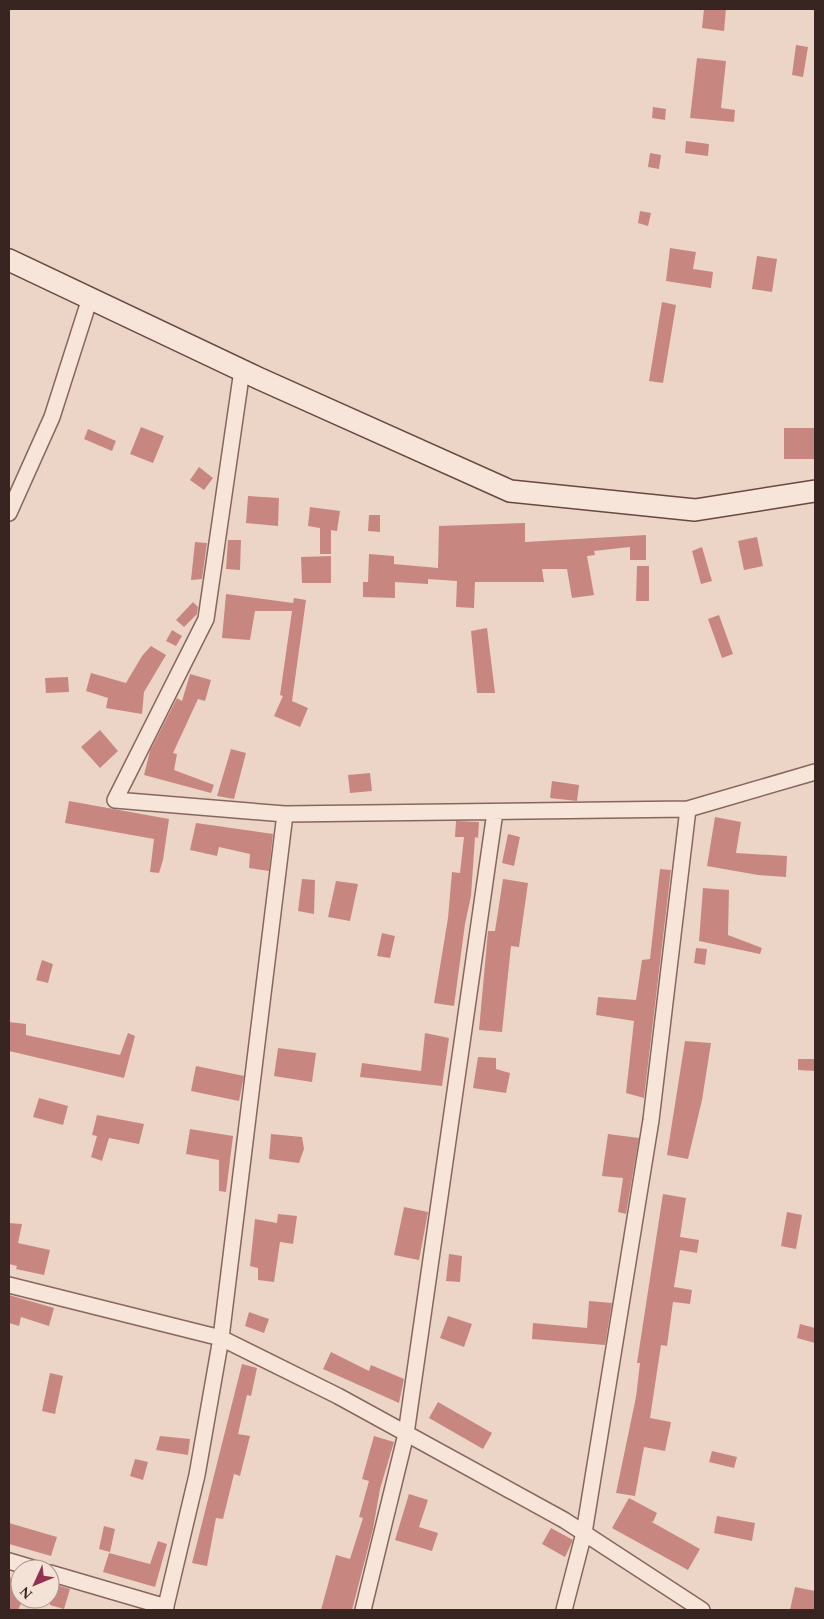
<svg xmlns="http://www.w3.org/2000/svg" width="824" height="1619" font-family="Spectral,serif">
<rect width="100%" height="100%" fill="#ecd5c7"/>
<!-- building -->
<path fill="#c78780" d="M704,9H726L724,31L702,28Z
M796,45L808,47L803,77L792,75Z
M697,58L726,61L721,108L735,110L734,122L690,118Z
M653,107L666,109L665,120L652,118Z
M686,141L709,144L708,156L685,153Z
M650,153L661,155L659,169L648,167Z
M640,211L651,213L648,226L638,223Z
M670,248L696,252L693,269L713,272L711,288L666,281Z
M757,256L777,259L772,292L752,289Z
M662,302L676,305L663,383L649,381Z
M141,427L164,436L153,463L130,454Z
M784,428H815V459H784Z
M88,429L116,441L112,451L84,439Z
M199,467L213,478L204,490L190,480Z
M248,496L279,498L278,526L246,523Z
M310,507L340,511L337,531L331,530V554H320V528L308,526Z
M369,515H380V532L368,531Z
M525,523V542L646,535V560H630V547L594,551L595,555L587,556L594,595L572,598L567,569H542L544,582H475L474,608L456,607L457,581L428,579V584L395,582V598L363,597V582H368L369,554L394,556V564L438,568L439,526Z
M757,537L763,566L744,570L738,541Z
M228,540H241L240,570L226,569Z
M195,542L207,543L202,579L191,580Z
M702,547L712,581L701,584L692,551Z
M331,556V583H302L301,557Z
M637,566H649V601H636Z
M226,594L293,603L294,598L306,600L292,701L308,708L300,727L274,716L283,696L280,695L292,611H255L250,640L222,638Z
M193,602L198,607L197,614L184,627L176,620Z
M719,615L733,654L722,658L708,619Z
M487,628L495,693H477L471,631Z
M172,630L182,636L176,646L166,641Z
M151,646L166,655L144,692L142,714L106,708L108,698L86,691L91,673L126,683L142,656Z
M190,674L211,680L205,701L198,699L173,753L177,754L174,770L214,785L211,793L144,775L150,751L177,698L182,701Z
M68,677L69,692L46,693L45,678Z
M100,730L118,751L100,768L81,747Z
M231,749L246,753L234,799L217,796Z
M370,773L372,791L350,793L348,775Z
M552,781L579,785L577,801L550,798Z
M69,801L169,819L163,860L159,873L150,872L154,839L65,823Z
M715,817L741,822L736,853L787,856L786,877L758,875L707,866Z
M456,821L479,822L478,838L475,837L471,896L465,924L454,1006L434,1003L448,918L452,872L460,873L464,837H455Z
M196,823L273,834L269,871L249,868L250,854L219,847L217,856L190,850Z
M508,834L520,837L514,866L502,863Z
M660,869L671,870L644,1098L626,1093L634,1021L596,1015L598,997L636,1000L642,960L650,959Z
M302,879L315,880L314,914L298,911Z
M503,879L528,883L519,947L511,946L502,1032L479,1030L488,931H495Z
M336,881L358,884L350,921L328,917Z
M703,888L729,890L728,935L762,948L760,954L699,941Z
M382,933L395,936L390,958L377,956Z
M696,948L707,949L705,965L694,963Z
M42,960L53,964L48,983L36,980Z
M9,1022L26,1024V1035L120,1055L128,1033L135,1036L124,1078L9,1051Z
M425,1033L449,1038L442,1086L360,1077L362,1063L421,1071Z
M685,1041L711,1043L702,1100L688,1159L667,1155Z
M278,1048L316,1053L312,1082L274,1076Z
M478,1057L496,1058V1069L510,1073L506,1093L473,1088Z
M798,1059H815V1071L798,1070Z
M196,1066L244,1076L239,1101L191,1091Z
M39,1098L68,1106L63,1125L33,1117Z
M97,1115L144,1124L139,1144L109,1138L102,1161L91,1157L97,1136L92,1135Z
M190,1129L233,1136L226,1192L219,1191V1160L186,1154Z
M271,1134L302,1137L304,1149L299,1163L269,1159Z
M608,1134L639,1138L626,1214L618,1212L623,1178L602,1176Z
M663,1194L686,1198L680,1237L699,1240L697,1253L680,1250L674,1287L692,1290L690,1304L673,1302L667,1346L661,1345L650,1418L671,1422L665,1451L644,1447L635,1496L616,1493L636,1397L640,1363H637Z
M404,1207L428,1212L419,1260L394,1255Z
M787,1212L802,1215L796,1249L781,1246Z
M278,1214L297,1216L293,1244L280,1242L274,1282L258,1280V1268L250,1266L255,1219L277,1223Z
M9,1223L22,1224L18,1243L50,1250L44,1275L16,1269L17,1266L9,1264Z
M449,1254L462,1256L460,1282L446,1281Z
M9,1295L54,1308L49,1326L21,1317L19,1326L9,1323Z
M589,1301L612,1303L605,1345L532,1339L533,1323L587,1328Z
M249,1312L269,1319L264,1333L245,1326Z
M448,1316L472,1324L464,1347L440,1338Z
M800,1324L815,1328V1343L797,1338Z
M331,1352L369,1371L371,1365L404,1379L399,1403L323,1369Z
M242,1364L257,1368L251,1396L247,1395L238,1434L250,1436L240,1476L234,1474L223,1519L216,1518L207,1566L192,1563Z
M50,1373L63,1376L55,1414L42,1411Z
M438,1402L492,1433L483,1449L429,1418Z
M160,1436L190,1439L188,1455L156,1450Z
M374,1436L394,1442L380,1489L373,1529L352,1610H321L336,1555L350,1559L363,1518L359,1517L369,1481L362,1479Z
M712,1451L737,1457L734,1468L709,1462Z
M135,1459L148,1462L143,1480L130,1476Z
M409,1494L428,1500L419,1527L438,1533L432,1551L395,1540Z
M629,1498L657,1513L653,1522L650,1521L700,1549L688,1570L612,1528Z
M717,1516L755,1523L752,1541L714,1533Z
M9,1523L57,1537L51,1556L9,1544Z
M104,1526L115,1529L110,1552L99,1549Z
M551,1528L573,1540L565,1557L542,1544Z
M158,1541L167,1544L155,1587L103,1572L109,1553L150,1564Z
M9,1577L20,1581V1599H23L18,1610H9Z
M50,1583L70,1589L64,1609L50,1605Z
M795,1587L815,1591V1610H790Z"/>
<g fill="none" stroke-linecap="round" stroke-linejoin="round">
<defs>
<path id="minor" d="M242,370L206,619L115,800L285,814L688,809L815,772
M9,513L52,417L90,298
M9,1285L221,1338L338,1396L564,1520L702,1610
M9,1561L36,1569
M50,1573L166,1607
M165,1610L197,1475L221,1338L285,814
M363,1610L406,1434L495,812
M564,1610L584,1533L651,1120L688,809"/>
<path id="secondary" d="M9,260L258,378L510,491L695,510L815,491"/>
</defs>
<!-- minor casing -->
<use href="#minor" stroke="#87665e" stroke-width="18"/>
<!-- secondary casing -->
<use href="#secondary" stroke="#684841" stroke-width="24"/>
<!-- minor -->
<use href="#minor" stroke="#f7e5da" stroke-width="15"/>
<!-- secondary -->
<use href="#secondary" stroke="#f7e5da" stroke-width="21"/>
</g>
<!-- border -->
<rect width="824" height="1619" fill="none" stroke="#382420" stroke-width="20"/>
<!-- north arrow -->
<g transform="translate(35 1584) rotate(226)"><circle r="24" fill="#f4e2d7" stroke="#a9968e"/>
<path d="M0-4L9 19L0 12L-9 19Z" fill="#923151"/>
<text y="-8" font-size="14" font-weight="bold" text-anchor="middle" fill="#382420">N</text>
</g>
</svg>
